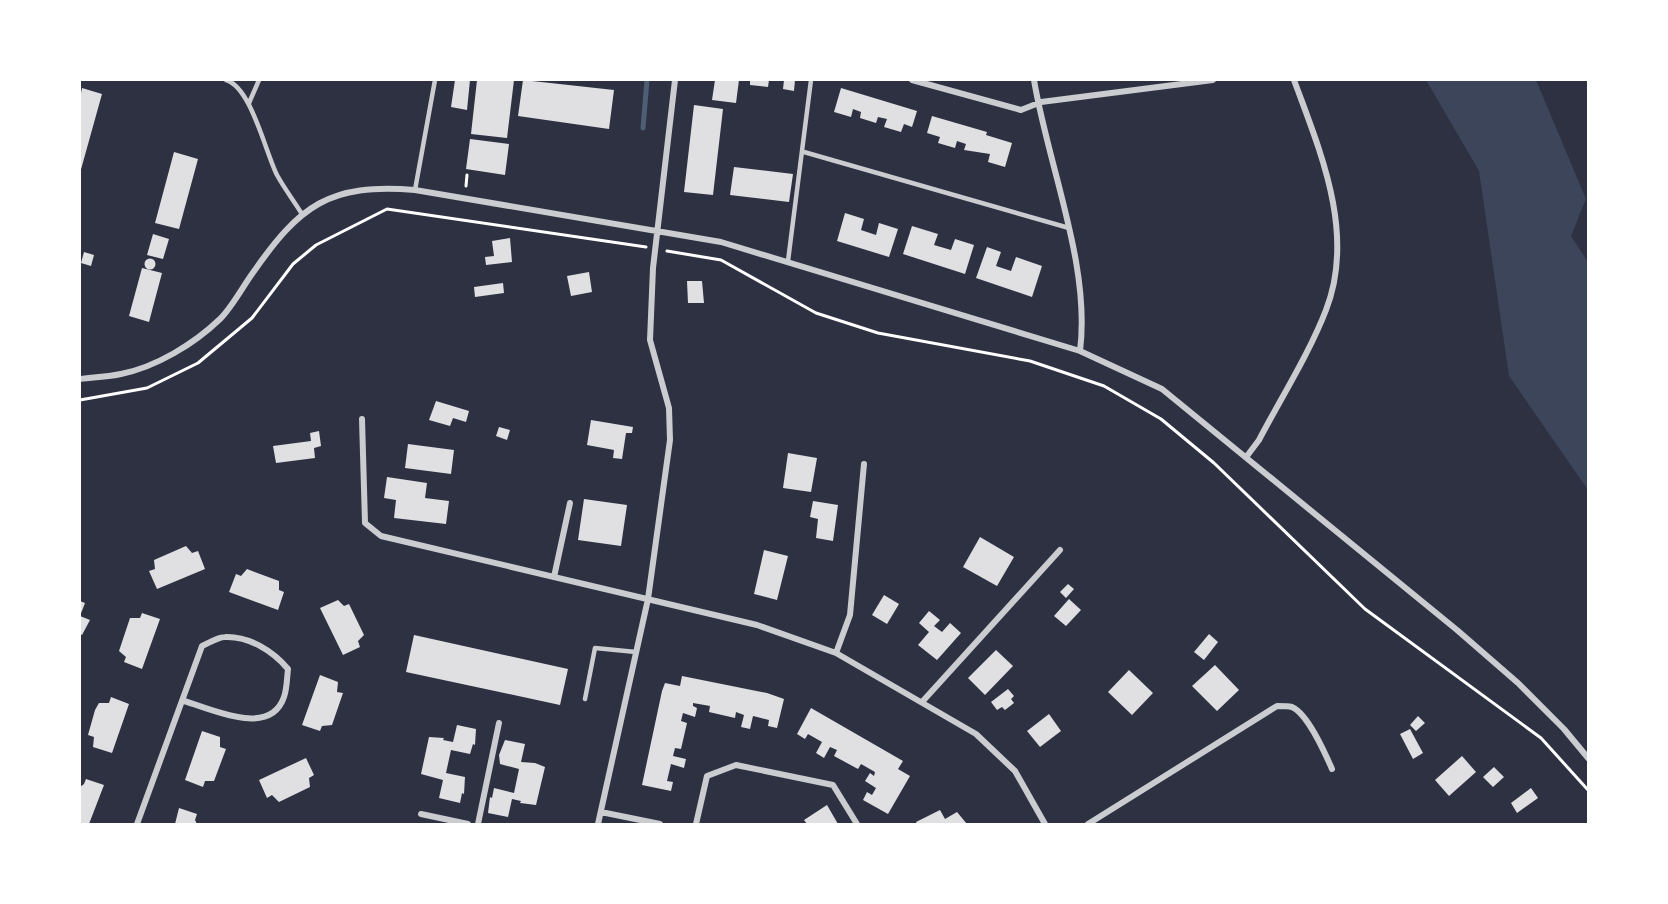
<svg xmlns="http://www.w3.org/2000/svg" width="1668" height="904" font-family="'Open Sans',sans-serif">
<rect width="100%" height="100%" fill="#2d3142"/>
<!-- green -->
<path fill="#3c4559" d="M1426,80H1536L1586,199L1571,236L1588,262V490L1509,376L1479,171Z"/>
<g fill="none" stroke-linecap="round" stroke-linejoin="round">
<!-- stream -->
<path stroke="#4f5d75" stroke-width="5" d="M643,128L647,80"/>
</g>
<!-- building -->
<path fill="#e0e0e3" d="M455,80H470L467,110L451,107Z
M477,80H514L507,138L471,134Z
M523,80L614,90L609,129L518,116Z
M715,80H739L736,103L712,100Z
M750,80H769L768,87L750,85Z
M784,80H795L794,91L783,89Z
M82,88L102,94L80,173V98Z
M841,88L917,111L912,127L904,124L901,132L884,127L887,119L878,117L876,123L860,118L861,112L853,109L851,117L834,112Z
M694,105L723,109L713,195L684,192Z
M932,116L987,132L986,135L1012,143L1005,167L988,162L990,154L964,150L966,144L957,141L955,148L938,143L940,137L927,133Z
M470,139L509,144L505,175L466,169Z
M174,152L198,159L179,229L155,223Z
M734,167L793,174L789,202L730,195Z
M845,213L864,219L861,230L876,235L879,223L898,229L889,257L837,241Z
M912,226L938,234L934,245L951,250L955,239L974,245L965,274L903,254Z
M153,234L169,239L163,259L147,255Z
M510,238L512,262L486,265L485,257L494,256L492,241Z
M987,247L1001,252L996,266L1011,271L1016,257L1042,266L1032,297L976,278Z
M84,252L94,255L91,266L81,263Z
M144.5 264a5.5 5.5 0 1 1 11 0a5.5 5.5 0 1 1-11 0Z
M142,268L162,273L149,322L129,316Z
M589,272L592,292L571,296L567,276Z
M687,281H702L704,303H688Z
M503,283L504,293L475,297L474,287Z
M436,401L469,411L466,422L453,418L450,426L429,420Z
M591,420L633,427L632,433H626L622,459L613,458L614,450L587,445Z
M499,427L510,430L507,440L496,436Z
M319,431L321,446L314,448L315,458L276,463L273,446L311,441L310,433Z
M408,444L454,450L451,474L405,468Z
M788,453L817,458L811,492L783,488Z
M387,477L427,483L425,498L449,501L446,524L394,518L396,500L384,498Z
M584,499L627,505L621,546L578,540Z
M813,501L838,505L833,541L816,538L818,519L810,517Z
M980,537L1014,557L997,586L963,567Z
M186,546L192,553L198,551L205,569L157,589L149,571L155,569L154,560Z
M764,550L788,556L777,600L754,594Z
M247,569L279,581V590L284,592L278,610L229,592L236,574L241,576Z
M1068,584L1074,589L1066,598L1060,592Z
M884,595L899,604L887,624L872,615Z
M1069,599L1081,610L1066,626L1054,616Z
M338,600L344,606L349,604L364,635L358,641L360,647L343,655L320,608Z
M80,601L85,603L80,616L90,620L82,635L80,634Z
M929,611L940,620L934,626L942,632L950,623L961,633L937,660L918,645L929,632L919,623Z
M142,613L160,619L142,669L124,662L126,657L119,651L130,618H140Z
M1209,634L1218,642L1204,660L1194,652Z
M414,635L568,669L560,705L406,672Z
M996,650L1013,666L985,695L968,678Z
M1215,665L1239,690L1217,711L1192,686Z
M1129,670L1153,693L1132,715L1108,692Z
M320,675L338,682L337,692L343,693L332,725L322,726L320,731L302,725Z
M682,676L767,693L784,699L777,728L768,726L769,720L753,716L750,729L741,727L744,715L736,712L735,718L709,712L710,706L693,703V706L697,708L695,717L683,713L681,721L687,723L681,749L675,748L673,756L686,759L684,768L671,764L667,781L673,782L671,791L642,785L662,691L665,683L680,686Z
M1008,689L1014,696L1011,699L1014,703L1005,710L1002,707L997,710L991,702Z
M111,697L129,704L112,753L93,747L94,737L88,735L95,710L99,703H109Z
M811,708L903,761L898,769L910,776L888,814L863,800L867,792L872,795L876,788L865,781L870,773L874,776L875,772L861,764L858,769L834,756L837,750L830,747L824,758L816,753L822,742L808,734L805,739L797,734Z
M1049,714L1061,731L1040,747L1027,731Z
M1418,716L1425,723L1416,731L1410,725Z
M457,725L476,729L475,745L473,744L470,754L451,750L446,773L465,777L464,794L462,793L460,803L439,798L443,780L421,774L429,737L444,738L443,740L453,742Z
M1410,729L1423,753L1413,759L1400,734Z
M202,731L220,737V747L226,749L214,781H205L203,787L185,780Z
M505,740L525,744L521,762L535,763L545,767L536,805L520,803L521,801L512,799L508,817L488,813L490,797L492,798L494,788L514,793L519,769L500,764L499,755Z
M1462,756L1476,772L1449,796L1435,780Z
M306,758L314,775L309,778L310,787L279,802L272,795L267,798L259,780Z
M1494,767L1504,777L1493,787L1483,777Z
M86,779L104,785L89,824H80V787L84,784Z
M1531,788L1538,798L1517,813L1511,803Z
M827,805L838,824H807L804,820Z
M179,808L197,814L195,820L197,824H175Z
M940,810L945,819L957,812L967,824H917L916,822Z"/>
<g fill="none" stroke-linecap="round" stroke-linejoin="round">
<!-- path -->
<path stroke="#fff" stroke-width="3" d="M466,186L467,175
M667,251L721,260L816,313L878,333L1030,361L1104,386L1161,419L1214,463L1365,609L1541,738L1588,790
M80,400L147,388L198,363L252,318L293,264L316,245L387,209L646,247"/>
<!-- service -->
<path stroke="#caccd0" stroke-width="4.5" d="M226,80C251,87 265,151 277,175C284,188 294,201 302,214
M249,103L259,80
M804,152L1069,228
M415,190L435,80
M788,261L811,80
M585,699L595,648L636,652"/>
<!-- minor -->
<path stroke="#caccd0" stroke-width="6" d="M912,80L1021,110L1041,102L1213,80
M1034,80C1048,165 1091,266 1080,351
M80,379C93,377 107,377 121,374C156,367 194,344 220,319C232,307 242,288 252,274C300,205 329,183 415,190L721,242L1080,351L1162,389L1457,630L1518,683L1564,729L1588,758
M362,419L365,523L381,536L757,625L836,653L976,734L1015,771L1045,824
M1247,456L1259,440C1281,398 1309,354 1326,310C1356,233 1320,151 1294,80
M554,577L570,503
M836,653L850,615L864,464
M922,702L1060,550
M601,812L660,824
M421,814L468,824
M137,824L202,646C209,643 218,637 225,637C249,636 273,651 288,669C287,677 287,689 284,697C270,738 212,709 184,701
M478,824L499,723
M598,824L648,599L670,440L669,408L650,340L653,268L675,80
M696,824L707,776L736,765L833,785L857,824
M1088,824L1277,706C1281,706 1288,706 1292,707C1308,714 1325,753 1332,769"/>
</g>
<!-- border -->
<rect width="1668" height="904" fill="none" stroke="#ffffff" stroke-width="162"/>
</svg>
